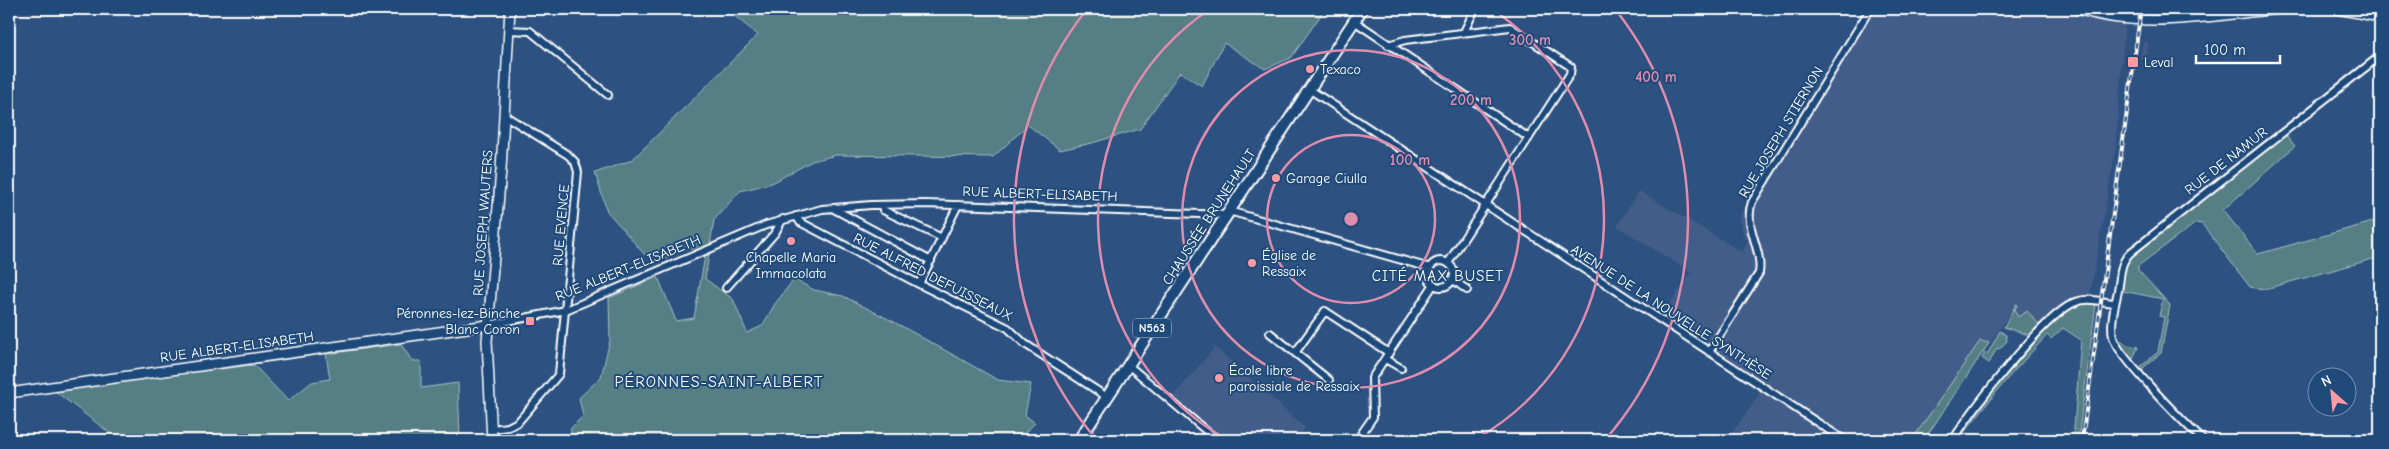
<svg xmlns="http://www.w3.org/2000/svg" width="2389" height="449" font-family="'Comic Neue',sans-serif">
<rect width="100%" height="100%" fill="#2d5180"/>
<filter id="ink" filterUnits="userSpaceOnUse"><feTurbulence type="fractalNoise" baseFrequency=".02" numOctaves="2"/><feDisplacementMap in="SourceGraphic" scale="10" xChannelSelector="R" yChannelSelector="G"/><feConvolveMatrix kernelMatrix="1 2 1 2 8 2 1 2 1" color-interpolation-filters="sRGB"/></filter>
<g filter="url(#ink)">
<!-- built -->
<path fill="#425d89" d="M1866,9H2126L2115,153L2089,301L2062,313L2045,330L2034,319L2018,317L2014,310L2016,305L1924,440H1727L1766,385L1660,318L1691,273L1617,226L1639,191L1742,252L1748,241L1743,235L1740,215Z
M2143,42L2149,43L2146,59H2140Z
M1215,347L1305,428L1297,440H1220L1172,398Z"/>
<!-- green -->
<path fill="#547e85" stroke="#aabec2" d="M726,9H1325L1291,58L1265,69L1224,43L1202,86L1180,72L1140,129L1092,143L1060,150L1028,125L993,157L836,155L812,161L772,183L740,191L714,220L710,245L696,251L688,248L675,253L667,259L663,257L645,255L607,211L595,173L632,160L758,35Z
M2287,136L2295,146L2223,210L2258,254L2380,220V257L2265,289L2250,287L2202,224L2196,223L2138,266V270L2170,305L2161,353L2143,368V373L2140,367L2158,352L2164,317L2159,316L2163,299L2123,291V273L2128,257L2281,138Z
M709,254L705,279L733,299L747,333L762,326L775,304L794,279L814,290L843,296L896,323L998,380L1031,384L1025,415L1035,423L1017,440H570L571,428L583,416L579,398L601,377L610,340L609,298L658,277L676,321L694,318L705,256Z
M2089,301L2096,304L2078,440H2073L2081,340L2063,328L2051,339L2047,335L2007,379L1958,440L1957,438L2018,358L2045,330L2062,313Z
M2016,304L2017,306L2014,310L2018,317L2027,311L2041,327L2032,336L2004,327Z
M2000,331L2006,335L2007,341L1999,349L1997,348L1989,363L1982,358L1985,353H1988Z
M2115,337L2128,345L2138,347L2133,359L2125,355Z
M1980,341L1989,343L1924,440H1912Z
M401,344L412,361H421V388L458,383L460,438L458,440H119L56,392L152,377L254,365L288,401L312,382L330,379L326,354Z"/>
<g fill="none" stroke-linecap="round" stroke-linejoin="round">
<defs>
<path id="minor" d="M1354,21L1529,138
M508,30L530,31L608,95
M1464,32L1475,9
M1388,45L1405,40L1510,27L1571,67L1570,74L1448,263
M1309,89L1844,440
M882,205L883,210L942,238
M834,209L931,261
M1229,211L1430,268
M796,216L800,222L919,284L1008,328L1025,344L1107,397
M1428 274a13 13 0 1 1 26 0a13 13 0 1 1-26 0Z
M1452,279L1467,290
M919,284L958,205
M726,288L775,233L783,219
M488,325L566,310L766,225L822,209L871,205L925,204L1226,215
M1270,333L1329,380
M1709,352L1759,273C1763,249 1743,227 1752,202L1870,9
M1295,353L1325,311L1389,353
M1385,359L1401,368
M1128,365L1217,440
M492,429L508,427L518,422L559,374L578,172L575,162L568,155L504,115
M1357,440L1373,417L1372,378L1434,284
M1953,440C1973,409 2044,314 2076,302C2089,297 2101,302 2114,303
M2203,440C2186,425 2116,354 2113,337C2110,322 2115,305 2118,291C2121,276 2119,263 2131,252L2380,56"/>
<path id="tertiary" d="M2078,9C2144,31 2215,14 2282,9
M2337,9L2380,17
M9,393L488,325
M492,440L487,341L501,170L510,9"/>
<path id="primary" d="M1079,440L1362,9"/>
</defs>
<!-- minor casing -->
<use href="#minor" stroke="#fff" stroke-width="10"/>
<!-- tertiary casing -->
<use href="#tertiary" stroke="#fff" stroke-width="12"/>
<!-- primary casing -->
<use href="#primary" stroke="#fff" stroke-width="14"/>
<!-- minor -->
<use href="#minor" stroke="#1f4a7a" stroke-width="6"/>
<!-- tertiary -->
<use href="#tertiary" stroke="#1f4a7a" stroke-width="9"/>
<!-- primary -->
<use href="#primary" stroke="#1f4a7a" stroke-width="10"/>
<defs>
<path id="rail" d="M2082,440L2141,9"/>
</defs>
<!-- rail casing -->
<use href="#rail" stroke="#fff" stroke-width="4"/>
<!-- rail -->
<use href="#rail" stroke="#1f4a7a" stroke-width="2" stroke-dasharray="5.5" stroke-linecap="butt"/>
</g>
</g>
<!-- distance rings -->
<g fill="none" stroke="#e08cad" stroke-width="2.5">
<circle cx="1351" cy="219" r="84"/>
<circle cx="1351" cy="219" r="169"/>
<path d="M1226 439A253 253 0 0 1 1210 9M1492 9A253 253 0 0 1 1476 439"/>
<path d="M1097 440A337 337 0 0 1 1087 9M1615 9A337 337 0 0 1 1605 440"/>
</g>
<!-- markers -->
<g fill="#ff9aa2" stroke="#1f4a7a" stroke-width="2">
<rect x="2127" y="56" width="12" height="12" rx="2.5"/>
<circle cx="1310" cy="69" r="5"/>
<circle cx="1276" cy="178" r="5"/>
<circle cx="791" cy="241" r="5"/>
<circle cx="1252" cy="263" r="5"/>
<rect x="525" y="316" width="10" height="10" rx="2.5"/>
<circle cx="1219" cy="378" r="5"/>
</g>
<g text-anchor="middle" dominant-baseline="central" stroke-width="4" stroke-linejoin="round" paint-order="stroke">
<!-- shield labels -->
<rect fill="#1f4a7a" stroke="#bcc9d7" stroke-width="1" x="1133" y="318.5" width="38" height="19" rx="4"/>
<g font-size="12" font-weight="bold" fill="#fff">
<text x="1152" y="328">N563</text>
</g>
<!-- poi labels -->
<g font-size="14" fill="#fff" stroke="#1f4a7a" text-anchor="start">
<text x="2144" y="62">Leval</text>
<text x="1320" y="69">Texaco</text>
<text x="1286" y="178">Garage Ciulla</text>
<text x="1262" y="255">Église de<tspan x="1262" dy="16">Ressaix</tspan></text>
<text x="791" y="257" text-anchor="middle">Chapelle Maria<tspan x="791" dy="16">Immacolata</tspan></text>
<text x="520" y="313" text-anchor="end">Péronnes-lez-Binche<tspan x="520" dy="16">Blanc Coron</tspan></text>
<text x="1229" y="370">École libre<tspan x="1229" dy="16">paroissiale de Ressaix</tspan></text>
</g>
<!-- street labels -->
<g font-size="14" fill="#fff" stroke="#1f4a7a">
<text transform="translate(1781 132) rotate(-59)">RUE JOSEPH STIERNON</text>
<text transform="translate(2226 161) rotate(-38)">RUE DE NAMUR</text>
<text transform="translate(1040 194) rotate(2)">RUE ALBERT-ELISABETH</text>
<text transform="translate(1209 217) rotate(-57)">CHAUSSÉE BRUNEHAULT</text>
<text transform="translate(483 223) rotate(-86)">RUE JOSEPH WAUTERS</text>
<text transform="translate(561 225) rotate(-85)">RUE EVENCE</text>
<text transform="translate(628 268) rotate(-22)">RUE ALBERT-ELISABETH</text>
<text transform="translate(933 277) rotate(27)">RUE ALFRED DEFUISSEAUX</text>
<text transform="translate(1671 312) rotate(33)">AVENUE DE LA NOUVELLE SYNTHÈSE</text>
<text transform="translate(237 347) rotate(-8)">RUE ALBERT-ELISABETH</text>
</g>
<!-- neighbourhood labels -->
<g font-size="15" letter-spacing="1" fill="#fff" stroke="#1f4a7a">
<text x="1438" y="276">CITÉ MAX BUSET</text>
</g>
<!-- quarter labels -->
<g font-size="16" letter-spacing="1" fill="#fff" stroke="#1f4a7a">
<text x="719" y="382">PÉRONNES-SAINT-ALBERT</text>
</g>
</g>
<circle cx="1351" cy="219" r="8" fill="#e08cad" stroke="#1f4a7a" stroke-width="2.5"/>
<g font-size="15" text-anchor="middle" font-weight="bold" fill="#e08cad" stroke="#1f4a7a" stroke-width="4" stroke-linejoin="round" paint-order="stroke">
<text x="1530" y="45">300 m</text>
<text x="1656" y="82">400 m</text>
<text x="1471" y="105">200 m</text>
<text x="1410" y="165">100 m</text>
</g>
<!-- margin -->
<rect width="2389" height="449" fill="none" stroke="#1f4a7a" stroke-width="30"/>
<rect x="15" y="15" width="2359" height="419" fill="none" stroke="#fff" stroke-width="2" filter="url(#ink)"/>
<!-- north arrow -->
<g transform="translate(2332 392) rotate(333)"><circle r="24" fill="#1f4a7a" stroke="#7992af"/>
<path d="M0-4L9 19L0 12L-9 19Z" fill="#ff9aa2"/>
<text y="-8" font-size="14" font-weight="bold" text-anchor="middle" fill="#ffffff">N</text>
</g>
<!-- scale -->
<path d="M2196 55v8h84v-8" fill="none" stroke="#ffffff" stroke-width="2.5"/>
<text x="2204" y="55" font-size="15" fill="#ffffff" stroke="#1f4a7a" stroke-width="4" paint-order="stroke">100 m</text>
</svg>
